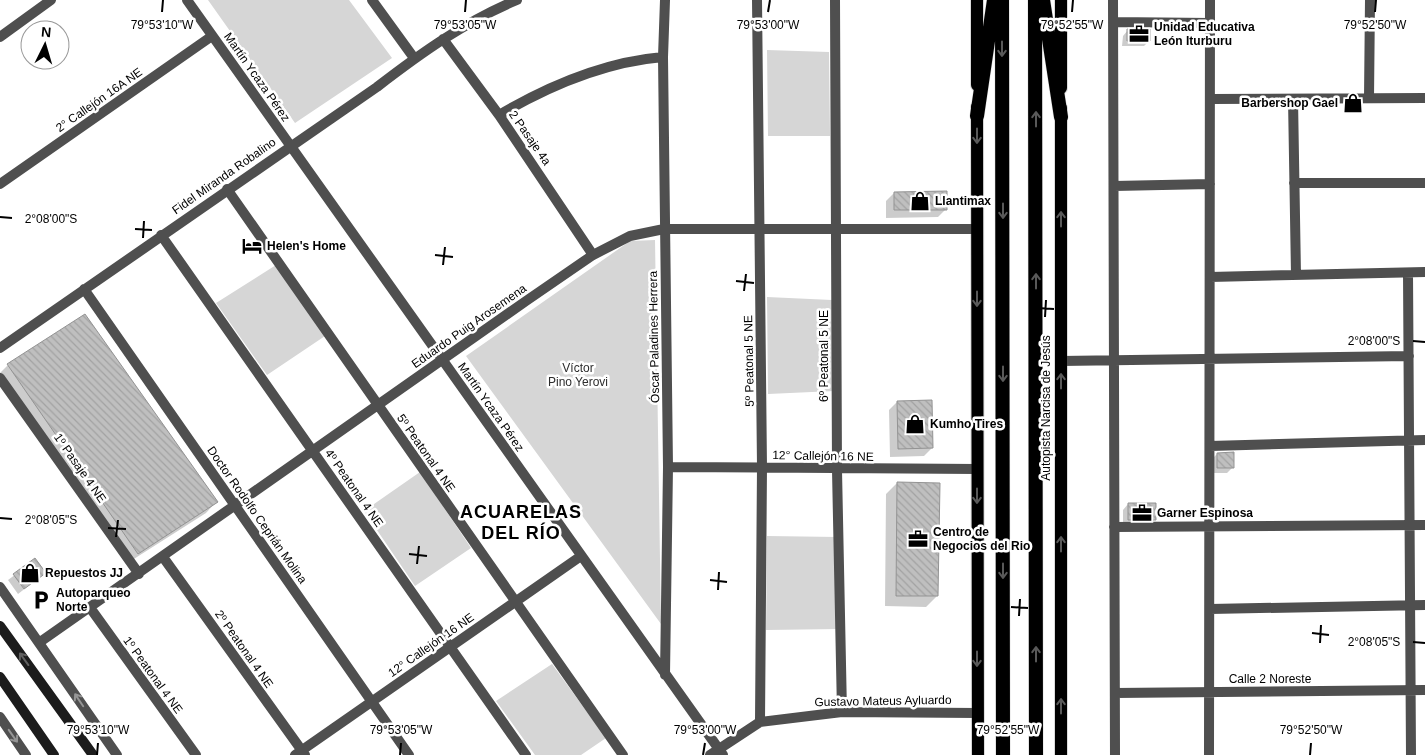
<svg xmlns="http://www.w3.org/2000/svg" width="1425" height="755" font-family="Arial,sans-serif">
<defs>
<pattern id="building-back-hatch" width="6" height="6" patternUnits="userSpaceOnUse" patternTransform="scale(1.25)"><rect width="6" height="6" fill="#bfbfbf"/><path d="M-1 5l2 2M0 0l6 6M5-1l2 2" fill="none" stroke="#a2a2a2"/></pattern>
</defs>
<rect width="100%" height="100%" fill="#fff"/>
<!-- park -->
<path fill="#d6d6d6" d="M208,0H349L392,58L295,123Z
M767,50L829,52L830,136H768Z
M655,240L661,624L466,356L630,241Z
M276,265L325,336L267,375L216,303Z
M767,297L832,300L834,391L768,394Z
M420,472L471,548L415,586L364,511Z
M767,536L838,537L839,629L766,630Z
M552,664L606,738L581,755H535L496,701Z"/>
<!-- shadow -->
<path fill="#0003" d="M1128,30L1149,41L1144,46H1122L1123,36Z
M894,193L946,209L938,217L886,218V201Z
M8,365L216,502L206,513L126,564L0,373Z
M897,402L932,448L924,456L890,457L889,410Z
M1217,454L1233,467L1227,473H1212V459Z
M897,483L937,596L926,607L885,606L886,494Z
M1128,504L1155,519L1150,525H1123V510Z
M35,560L45,573L18,594L8,580Z"/>
<!-- building -->
<path fill="url(#building-back-hatch)" stroke="#939393" d="M1127,29H1150V41H1127Z
M947,191V210H894V192Z
M85,314L218,502L138,554L7,364Z
M932,400L933,448L898,449L897,401Z
M1234,452V468H1217V453Z
M897,482L940,483L938,596H896Z
M1128,503H1156V520H1128Z
M35,558L46,573L24,589L13,574Z"/>
<g fill="none" stroke-linecap="round" stroke-linejoin="round">
<defs>
<path id="primary" d="M977,0V85
M1061,0V88
M977,107L978,755
M1061,108V755"/>
<path id="trunk" d="M1002,0L1003,755
M1035,0L1036,755
M1043,0L1061,117
M977,116L994,0"/>
</defs>
<!-- primary casing -->
<use href="#primary" stroke="#dbdbdb" stroke-width="14"/>
<!-- trunk casing -->
<use href="#trunk" stroke="#dbdbdb" stroke-width="15"/>
<!-- minor -->
<path stroke="#4f4f4f" stroke-width="10" d="M187,0L723,755
M372,0L414,58
M665,0L663,57L668,467L665,675
M757,0L762,467L760,722
M835,0L837,470L842,712
M1113,0L1115,755
M1113,22L1210,23
M0,37L51,0
M443,39L499,115L593,255
M1369,98L1370,0
M1210,99L1425,98
M1293,99L1296,275
M499,115C550,85 604,62 663,57
M1294,183H1425
M0,184L212,36
M1114,186L1210,184
M227,189L623,755
M161,235L526,755
M1408,273L1411,755
M1210,277L1425,272
M84,289L409,755
M0,348L377,87C421,53 466,21 517,0
M1061,361L1409,356
M0,378L139,574
M1210,446L1425,440
M668,467L977,469
M1114,527L1425,525
M163,557L305,755
M91,609L196,755
M1210,609L1425,605
M40,642L526,301L593,255L630,236L664,229H977
M1115,693L1425,690
M295,755L581,556
M710,755L760,722L842,712L977,713
M1209,755L1210,0"/>
<!-- tertiary -->
<path stroke="#4f4f4f" stroke-width="10" d="M0,587L117,755
M0,717L26,755"/>
<!-- secondary -->
<path stroke="#1c1c1c" stroke-width="10" d="M0,626L93,755
M0,677L54,755"/>
<!-- primary -->
<use href="#primary" stroke="#000" stroke-width="12"/>
<!-- trunk -->
<use href="#trunk" stroke="#000" stroke-width="14"/>
</g>
<!-- one-way arrows -->
<defs><path id="oneway-shaft" d="M-6 0H5M1.5-3L5.5 0L1.5 3" fill="none" stroke-width="1.6" stroke-linecap="round" stroke-linejoin="round" transform="scale(1.25)"/></defs>
<g stroke="#595959">
<use href="#oneway-shaft" transform="translate(1002 49) rotate(90)"/>
<use href="#oneway-shaft" transform="translate(1036 119) rotate(-90)"/>
<use href="#oneway-shaft" transform="translate(977 136) rotate(90)"/>
<use href="#oneway-shaft" transform="translate(1003 211) rotate(90)"/>
<use href="#oneway-shaft" transform="translate(1061 219) rotate(-90)"/>
<use href="#oneway-shaft" transform="translate(1036 281) rotate(-90)"/>
<use href="#oneway-shaft" transform="translate(977 299) rotate(90)"/>
<use href="#oneway-shaft" transform="translate(1003 374) rotate(90)"/>
<use href="#oneway-shaft" transform="translate(1061 381) rotate(-90)"/>
<use href="#oneway-shaft" transform="translate(977 496) rotate(90)"/>
<use href="#oneway-shaft" transform="translate(1061 544) rotate(-90)"/>
<use href="#oneway-shaft" transform="translate(1003 571) rotate(90)"/>
<use href="#oneway-shaft" transform="translate(1036 654) rotate(-90)"/>
<use href="#oneway-shaft" transform="translate(977 659) rotate(90)"/>
<use href="#oneway-shaft" transform="translate(1061 706) rotate(-90)"/>
</g>
<use stroke="#606060" href="#oneway-shaft" transform="translate(24 659) rotate(-126)"/>
<g stroke="#959595">
<use href="#oneway-shaft" transform="translate(79 700) rotate(-124)"/>
<use href="#oneway-shaft" transform="translate(13 736) rotate(55)"/>
</g>
<!-- ticks -->
<path fill="none" stroke="#000" stroke-width="2" d="M162,12L163,0M465,12L466,0M768,12L770,0M1072,12L1073,0M1375,12L1376,0M0,217L12,218M135,229L152,230M143,238L144,221M435,255L453,257M443,265L445,247M736,281L754,283M744,291L746,274M1037,308L1054,309M1045,317L1046,300M1413,341L1425,342M0,518L12,519M108,528L126,529M116,537L118,520M409,554L427,556M417,564L419,546M710,580L727,582M718,590L719,572M1011,607L1028,608M1019,616L1020,599M1312,633L1329,635M1413,642L1425,643M1320,643L1321,625M97,755L98,743M400,755L401,743M703,755L705,743M1007,755L1008,743M1310,755L1311,743"/>
<!-- icons -->
<defs>
<symbol id="office-bare" viewBox="-9 -9 18 18"><path d="M-6-3h4V-5.5h4V-3h4V5H-6ZM-1-4.5V-3h2v-1.5ZM-6 0V1H6V0Z" fill="#000" stroke="#fff" stroke-width="2.5" paint-order="stroke"/></symbol>
<symbol id="shop-bare" viewBox="-9 -9 18 18"><path d="M-5-2.5h2.3a2.7 3.5 0 0 1 5.4 0H5L5.5 6h-11ZM-1.5-2.5h3a1.5 2.3 0 0 0-3 0Z" fill="#000" stroke="#fff" stroke-width="2.5" paint-order="stroke"/></symbol>
<symbol id="hotel-bare" viewBox="-9 -9 18 18"><path d="M-6-4.5h1.5V1H6V5H4.5V3h-9V5H-6ZM-4 0a1.8 1.8 0 1 1 3.6 0ZM.5 0V-2.5h3Q6-2.5 6 0Z" fill="#000" stroke="#fff" stroke-width="2.5" paint-order="stroke"/></symbol>
<symbol id="parking-bare" viewBox="-9 -9 18 18"><path d="M-3.5-5.5H1a3.5 3.5 0 0 1 0 7H-1V5.5H-3.5ZM-1-3.4V-.6H.8a1.4 1.4 0 0 0 0-2.8Z" fill="#000" stroke="#fff" stroke-width="2.5" paint-order="stroke"/></symbol>
</defs>
<g fill-rule="evenodd">
<use href="#office-bare" x="1125" y="20" width="28" height="28"/>
<use href="#shop-bare" x="1339" y="89" width="28" height="28"/>
<use href="#shop-bare" x="906" y="187" width="28" height="28"/>
<use href="#hotel-bare" x="238" y="232" width="28" height="28"/>
<use href="#shop-bare" x="901" y="410" width="28" height="28"/>
<use href="#office-bare" x="1128" y="499" width="28" height="28"/>
<use href="#office-bare" x="904" y="525" width="28" height="28"/>
<use href="#shop-bare" x="16" y="559" width="28" height="28"/>
<use href="#parking-bare" x="27" y="586" width="28" height="28"/>
</g>
<g text-anchor="middle" dominant-baseline="central" stroke-width="5" stroke-linejoin="round" paint-order="stroke">
<!-- poi labels -->
<g font-size="12" font-weight="bold" fill="#000" stroke="#fff" text-anchor="start">
<text x="1154" y="27">Unidad Educativa<tspan x="1154" dy="14">León Iturburu</tspan></text>
<text x="1338" y="103" text-anchor="end">Barbershop Gael</text>
<text x="935" y="201">Llantimax</text>
<text x="267" y="246">Helen's Home</text>
<text x="930" y="424">Kumho Tires</text>
<text x="1157" y="513">Garner Espinosa</text>
<text x="933" y="532">Centro de<tspan x="933" dy="14">Negocios del Rio</tspan></text>
<text x="45" y="573">Repuestos JJ</text>
<text x="56" y="593">Autoparqueo<tspan x="56" dy="14">Norte</tspan></text>
</g>
<!-- street labels -->
<g font-size="12" fill="#000" stroke="#fff">
<text transform="translate(257 77) rotate(55)">Martín Ycaza Pérez</text>
<text transform="translate(99 100) rotate(-35)">2° Callejón 16A NE</text>
<text transform="translate(530 138) rotate(55)">2 Pasaje 4a</text>
<text transform="translate(224 176) rotate(-35)">Fidel Miranda Robalino</text>
<text transform="translate(469 326) rotate(-35)">Eduardo Puig Arosemena</text>
<text transform="translate(654 337) rotate(-91)">Óscar Paladines Herrera</text>
<text transform="translate(824 356) rotate(-90)">6º Peatonal 5 NE</text>
<text transform="translate(749 361) rotate(-91)">5º Peatonal 5 NE</text>
<text transform="translate(491 407) rotate(55)">Martín Ycaza Pérez</text>
<text transform="translate(1046 408) rotate(-90)">Autopista Narcisa de Jesús</text>
<text transform="translate(426 453) rotate(55)">5º Peatonal 4 NE</text>
<text transform="translate(823 456) rotate(1)">12° Callejón 16 NE</text>
<text transform="translate(80 468) rotate(55)">1º Pasaje 4 NE</text>
<text transform="translate(354 488) rotate(55)">4º Peatonal 4 NE</text>
<text transform="translate(257 515) rotate(55)">Doctor Rodolfo Ceprián Molina</text>
<text transform="translate(431 645) rotate(-35)">12° Callejón 16 NE</text>
<text transform="translate(244 649) rotate(55)">2º Peatonal 4 NE</text>
<text transform="translate(153 675) rotate(54)">1º Peatonal 4 NE</text>
<text x="1270" y="679">Calle 2 Noreste</text>
<text transform="translate(883 701) rotate(-1)">Gustavo Mateus Ayluardo</text>
</g>
<!-- park labels -->
<g font-size="12" fill="#2d2d2d" stroke="#fff">
<text x="578" y="368">Víctor<tspan x="578" dy="14">Pino Yerovi</tspan></text>
</g>
<!-- district labels -->
<g font-size="18" font-weight="bold" letter-spacing="1" fill="#000" stroke="#fff">
<text x="521" y="512">ACUARELAS<tspan x="521" dy="21">DEL RÍO</tspan></text>
</g>
</g>
<g font-size="12" text-anchor="middle" fill="#000" stroke="#fff" stroke-width="5" stroke-linejoin="round" paint-order="stroke">
<text x="162" y="29">79°53'10"W</text>
<text x="465" y="29">79°53'05"W</text>
<text x="768" y="29">79°53'00"W</text>
<text x="1072" y="29">79°52'55"W</text>
<text x="1375" y="29">79°52'50"W</text>
<text x="51" y="223">2°08'00"S</text>
<text x="1374" y="345">2°08'00"S</text>
<text x="51" y="524">2°08'05"S</text>
<text x="1374" y="646">2°08'05"S</text>
<text x="98" y="734">79°53'10"W</text>
<text x="401" y="734">79°53'05"W</text>
<text x="705" y="734">79°53'00"W</text>
<text x="1008" y="734">79°52'55"W</text>
<text x="1311" y="734">79°52'50"W</text>
</g>
<!-- north arrow -->
<g transform="translate(45 45) rotate(5)"><circle r="24" fill="#ffffff" stroke="#999999"/>
<path d="M0-4L9 19L0 12L-9 19Z" fill="#000000"/>
<text y="-8" font-size="14" font-weight="bold" text-anchor="middle" fill="#000000">N</text>
</g>
</svg>
